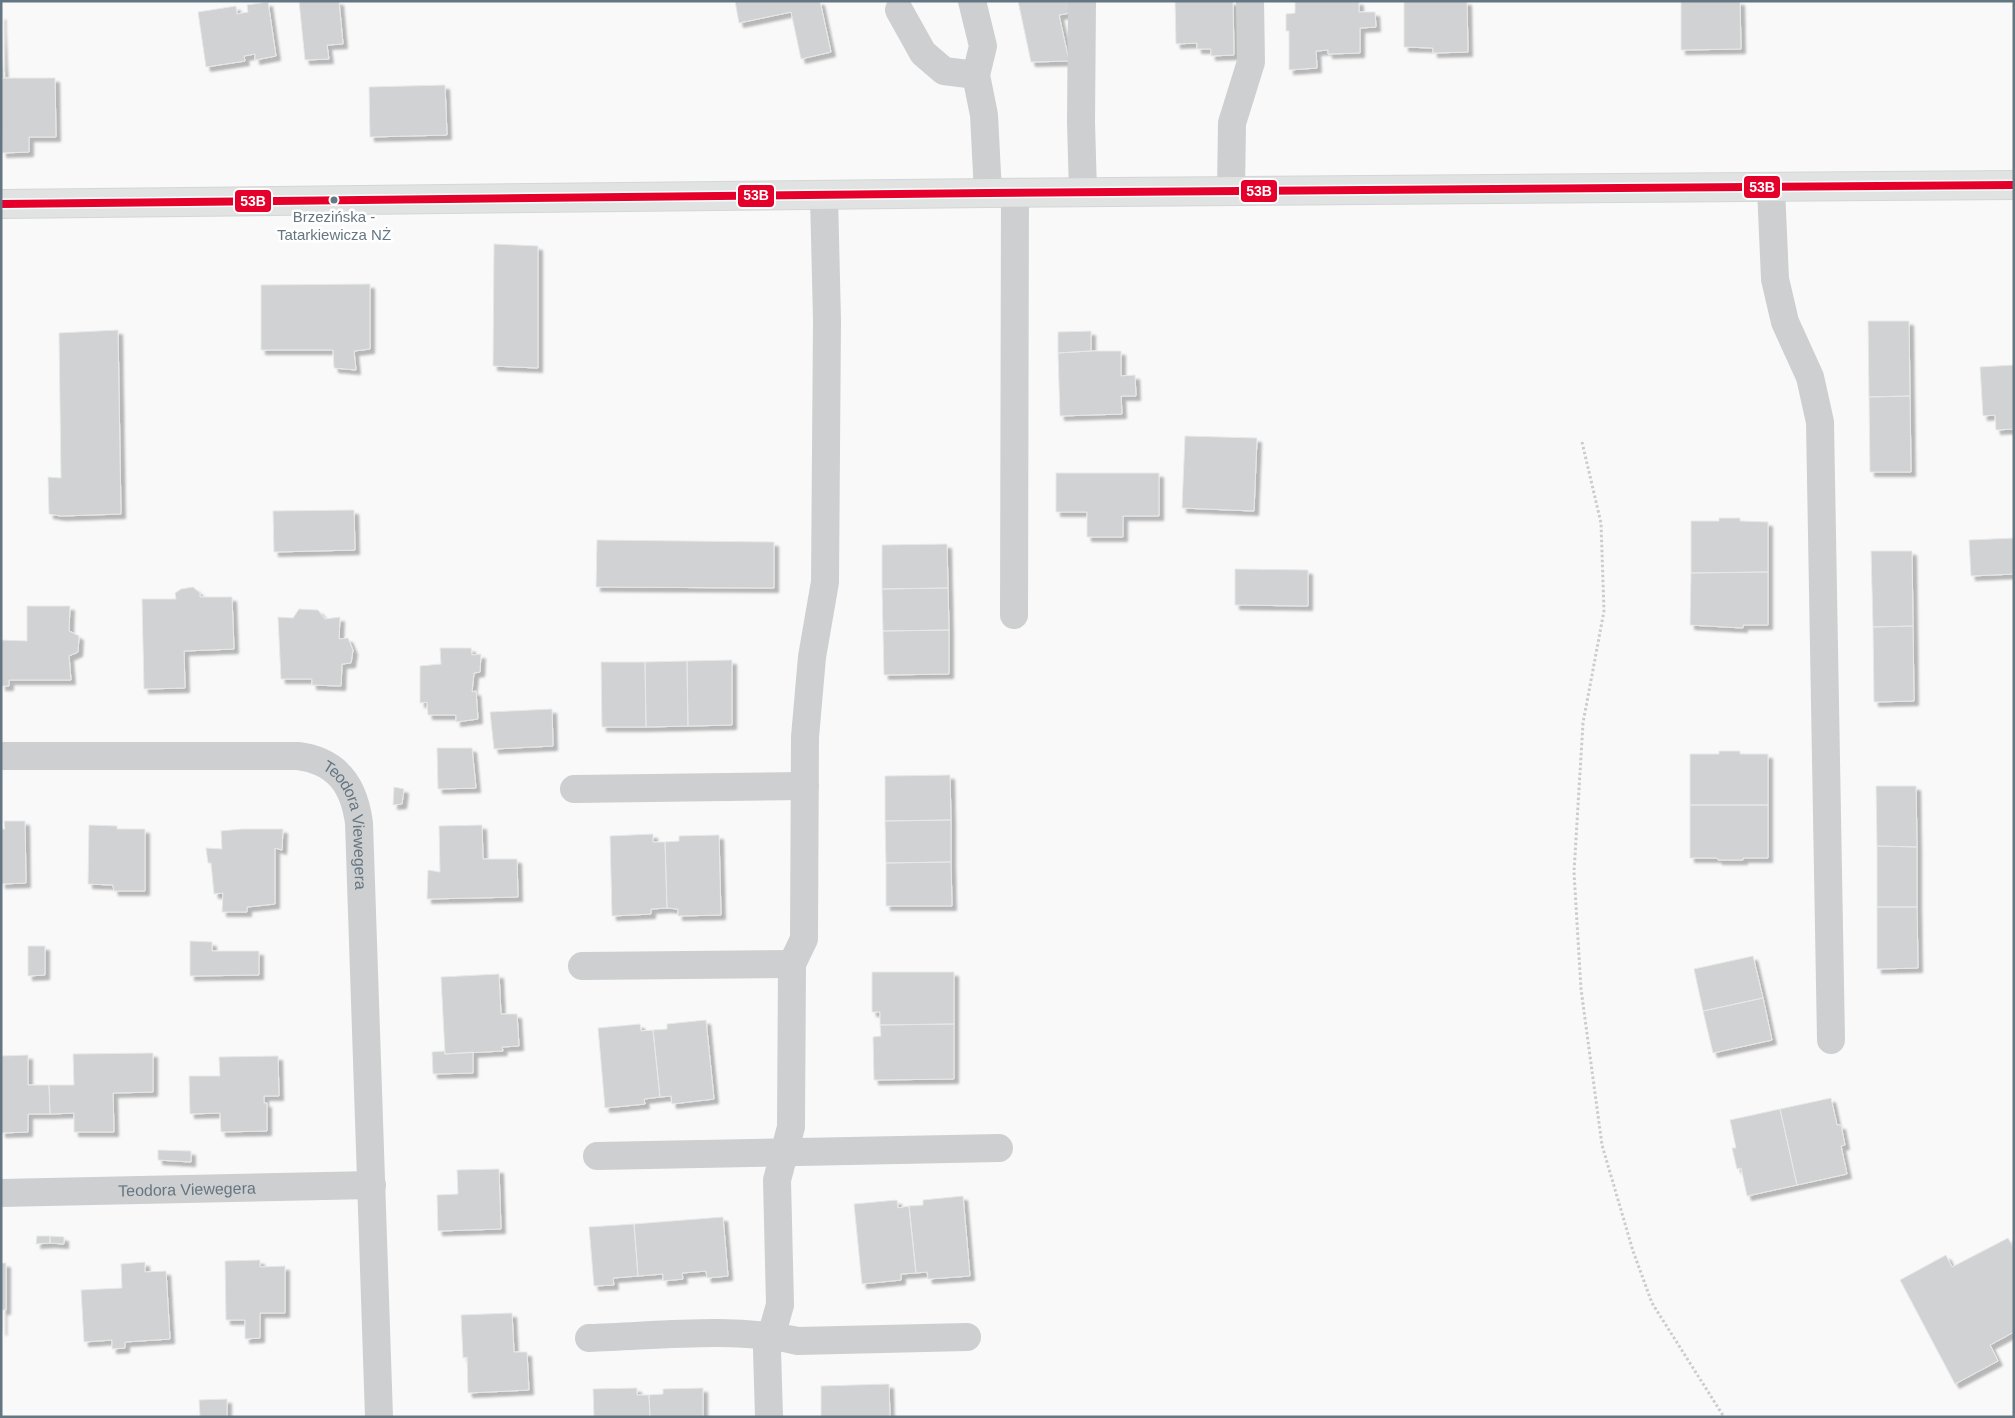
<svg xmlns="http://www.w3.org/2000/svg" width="2015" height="1418" font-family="Helvetica,sans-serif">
<defs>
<filter id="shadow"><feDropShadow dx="4.5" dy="4.5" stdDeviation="1" flood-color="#0004"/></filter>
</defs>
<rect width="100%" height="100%" fill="#f9f9f9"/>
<!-- building -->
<path fill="#d0d2d3" stroke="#e8e8e8" filter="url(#shadow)" d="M299,1H339L343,44L327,45L329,59L305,60Z
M735,1H820L831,52L801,59L791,12L739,23Z
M1018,1H1068L1070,13L1059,15L1069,61L1031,62Z
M1175,1H1233L1234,55L1211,56V49H1197V43L1176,44Z
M1295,1H1359V12H1375L1376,27L1360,28V53L1328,54V50L1316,51L1317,68L1289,70V31H1286V14L1295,13Z
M1404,1H1467L1468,52L1433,53V48L1404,47Z
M1681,1H1740L1741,49L1681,50Z
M268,2L276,56L255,60V54L244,56L245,61L206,67L198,12L236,6L237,14L248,12L247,5Z
M1,15L3,65H1Z
M1,65H3L4,78H1Z
M1,78H55L56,137H29V152L2,153Z
M445,85L447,135L370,137L369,87Z
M494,244L538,246V368L493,366Z
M370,284V349L354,351L356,370L334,368L333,350H261V285Z
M1868,321H1909L1910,396L1869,397Z
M118,330L121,514L61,516L49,514L48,477L61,478L59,333Z
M1091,331V351L1058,353V332Z
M1091,351H1121V376L1135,375L1136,396H1121L1122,414L1060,416L1058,353Z
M2014,365V429L1996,430L1995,415L1983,416L1980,367Z
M1910,396L1911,472H1870L1869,397Z
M1185,436L1257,438L1254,511L1182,508Z
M1056,473H1159V516H1123V537H1087V512H1056Z
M354,510L355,550L274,552L273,511Z
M1719,518H1740V521L1768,522V572L1691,573V521H1719Z
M2014,538V574L1971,576L1969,540Z
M597,540L774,542V588L596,587Z
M947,544L948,588L882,589V545Z
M1871,551H1912L1913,626L1873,627Z
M1235,569L1308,570V606L1235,605Z
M1768,572V625H1743V628L1690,625L1691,573Z
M193,587L200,593V597H232L234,649L184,651L185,688L144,689L142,599H176L175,593L181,589Z
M948,588L949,630L883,631L882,589Z
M27,606H70L69,631L79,636L78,652L69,656L71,680H9V686H1V640L27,641Z
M299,609L318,610L325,619L340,617L339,639L348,638L353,650L351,663L342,664L341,686L312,685V679H281L278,617L293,618Z
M1913,626L1914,701L1874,702L1873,627Z
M949,630V674L884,675L883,631Z
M440,648H471L472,655L481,654L480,672L474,673L472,692L476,691L478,719L456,722V715H428L427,702L420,703V666L441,664Z
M732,660V725L688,726L687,661Z
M687,661L688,726L646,727L645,662Z
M601,662H645L646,727H602Z
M552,709L553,746L494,749L490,712Z
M437,748H472L476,788L438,789Z
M1719,751H1740V754H1768V805H1690V754H1719Z
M950,775L951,820L885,821V776Z
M1876,786H1916L1917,847L1877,846Z
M394,787L404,789L402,804L393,805Z
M1690,805H1768V858H1743V860H1718L1717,858H1690Z
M951,820V862L886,863L885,821Z
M4,821H25L26,883L1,884V829H5Z
M89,825L117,826V829H145V891H114L113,885L88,884Z
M482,825L483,859H517L518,897L427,899L428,870L440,872L439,826Z
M242,829H283L282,850L275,848V904L247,907V912H222L223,893L214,894L211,863H208L206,848L222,849L221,831Z
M653,834V842H665L667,908L651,909V914L612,916L610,836Z
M719,835L721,915L678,916V909L667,908L665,842L679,841V836Z
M1877,846L1917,847V907H1877Z
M951,862L952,906H886V863Z
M1877,907H1917L1918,968L1877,969Z
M190,941L212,942V951H259V975L190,976Z
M28,946H45V975L28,976Z
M1753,956L1763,998L1703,1011L1694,969Z
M872,972H954V1024L880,1025V1012H872Z
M499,974L501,1014H517L519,1046L502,1047L503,1051L445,1054L441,977Z
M1763,998L1772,1040L1713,1053L1703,1011Z
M706,1020L714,1099L672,1104L671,1096L660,1097L653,1030L667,1029V1024Z
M640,1024L641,1031L653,1030L660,1097L644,1099L645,1104L605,1108L598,1028Z
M954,1024V1079L874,1080L873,1037L881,1036L880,1025Z
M444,1051L445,1054L473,1052V1073L433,1074L432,1052Z
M153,1053V1092L113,1093L114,1132H74V1113L50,1114L49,1085H74L73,1054Z
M28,1055V1085H49L50,1114H28V1132L1,1133V1056Z
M278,1056L279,1096H264V1103H267V1131L221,1132L220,1113L190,1114L189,1076H220L219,1057Z
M1831,1098L1837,1125H1841L1845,1145L1841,1146L1847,1174L1797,1185L1780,1109Z
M1780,1109L1797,1185L1747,1196L1741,1168L1737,1169L1732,1148H1736L1730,1120Z
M158,1150L191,1151V1162L158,1160Z
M499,1169L501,1229L438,1231L437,1195L458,1194L457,1170Z
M963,1196L970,1276L928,1279L927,1272L916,1273L909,1206L923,1205V1200Z
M897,1200L898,1208L909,1206L916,1273L901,1274V1280L862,1284L854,1204Z
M723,1217L728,1276L707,1278L706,1271L682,1273L683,1279L663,1281V1274L638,1276L634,1224Z
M634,1224L638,1276L613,1278L614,1285L594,1286L589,1227Z
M37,1236H50V1243L36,1244Z
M50,1236L64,1237V1244L50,1243Z
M2008,1238L2014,1248V1332L1990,1345L1998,1361L1955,1384L1900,1280L1946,1255L1952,1267Z
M260,1260V1267L285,1266V1313H260V1338L245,1339V1320H226L225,1261Z
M145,1262V1272L166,1271L170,1339L125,1342V1348L112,1349V1340L84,1342L81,1290L122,1288L121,1264Z
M1,1263H6V1310H2V1331Z
M512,1313L514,1352H527L529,1390L468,1393L467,1357L463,1358L461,1315Z
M889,1384L890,1417H821V1386Z
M637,1388V1395H649L650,1417H594L593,1389Z
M703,1388V1417H650L649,1395L663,1394V1389Z
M227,1399V1417H200L199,1400Z"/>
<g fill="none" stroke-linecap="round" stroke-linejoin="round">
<defs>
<path id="major" d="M1,204L988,193L2014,185"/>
</defs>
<!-- major casing -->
<use href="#major" stroke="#d5d6d7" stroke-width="30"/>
<!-- path -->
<path stroke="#cbcccd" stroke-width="3" stroke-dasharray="2.5 2.5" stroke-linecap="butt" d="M1582,442L1601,523L1604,611L1583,723L1574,872L1581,989L1602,1145L1633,1251L1652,1303L1724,1417"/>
<!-- minor -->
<g stroke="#cecfd0" stroke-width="28">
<path d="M972,1L983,46L976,75L984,115L988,193"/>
<path d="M1082,1L1081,122L1083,192"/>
<path d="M899,10L923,53L944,71L976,75"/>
<path d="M1771,188L1775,279L1785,322L1810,377L1820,422L1831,1040"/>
<path d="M1231,191L1232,123L1251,62L1250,1"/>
<path d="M1014,615L1015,193"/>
<path id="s1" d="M1,756H298C337,761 354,785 359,823L379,1417"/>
<path d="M574,789L805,786"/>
<path d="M582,966L792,964"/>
<path d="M597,1156L999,1148"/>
<path id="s2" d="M1,1193L372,1185"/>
<path d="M589,1338C658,1336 730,1326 798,1341L967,1337"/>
<path d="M769,1417L767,1350L780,1305L777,1180L791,1127L792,964L804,939L805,737L812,657L825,582L827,320L824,196"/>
</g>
<!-- major -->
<use href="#major" stroke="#e1e2e2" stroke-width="28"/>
<defs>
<path id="bus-1" d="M1,204L988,193L2014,185"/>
</defs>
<!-- bus-1 casing -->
<use href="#bus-1" stroke="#fff" stroke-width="11"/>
<!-- bus-1 -->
<use href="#bus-1" stroke="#e4002b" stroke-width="8"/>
</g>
<!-- markers -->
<circle fill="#657683" stroke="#fff" stroke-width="2" cx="334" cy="200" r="4.5"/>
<g text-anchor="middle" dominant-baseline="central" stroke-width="5" stroke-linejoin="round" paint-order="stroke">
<!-- bus labels -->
<g font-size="15" fill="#657683" stroke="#fff">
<text x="334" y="216">Brzezińska -<tspan x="334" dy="18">Tatarkiewicza NŻ</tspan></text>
</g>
<!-- street labels -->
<g font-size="16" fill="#657683" stroke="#fff">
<text stroke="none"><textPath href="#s1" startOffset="394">Teodora Viewegera</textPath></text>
<text stroke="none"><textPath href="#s2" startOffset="186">Teodora Viewegera</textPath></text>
</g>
</g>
<g stroke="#fff" stroke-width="2">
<rect x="1743" y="175" width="38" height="24" rx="5" fill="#e4002b"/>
<rect x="1240" y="179" width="38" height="24" rx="5" fill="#e4002b"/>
<rect x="737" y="184" width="38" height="24" rx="5" fill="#e4002b"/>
<rect x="234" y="189" width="38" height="24" rx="5" fill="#e4002b"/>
</g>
<g font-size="14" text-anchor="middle" font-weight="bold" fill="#fff">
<text x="1762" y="192">53B</text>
<text x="1259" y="196">53B</text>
<text x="756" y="200">53B</text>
<text x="253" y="206">53B</text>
</g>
<!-- border -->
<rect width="2015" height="1418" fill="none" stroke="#657683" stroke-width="5"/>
</svg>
